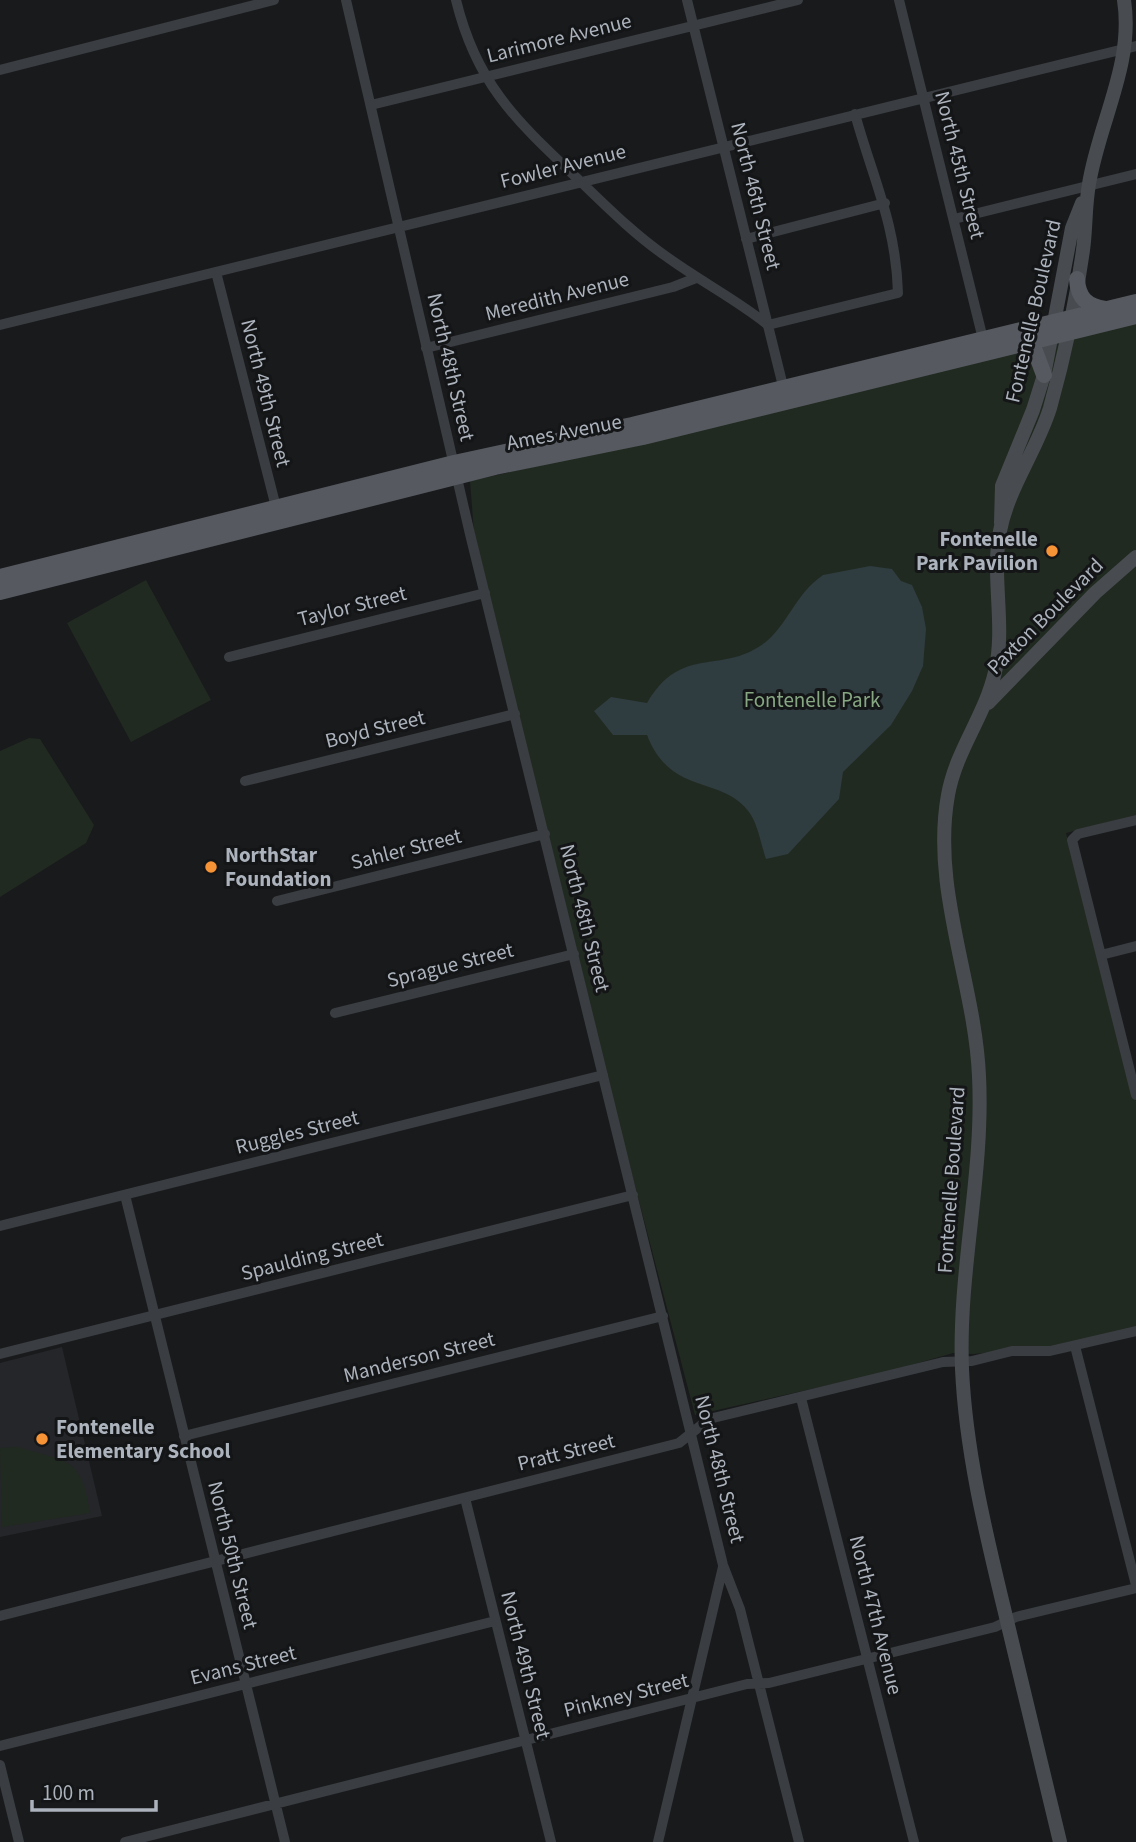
<svg xmlns="http://www.w3.org/2000/svg" width="1136" height="1842" font-family="'Source Sans 3',sans-serif">
<rect width="100%" height="100%" fill="#191a1c"/>
<!-- built -->
<path fill="#252629" d="M62,1347L102,1516L0,1537V1363Z"/>
<!-- green -->
<path fill="#212a21" d="M1136,323V815L1066,833L1136,1101V1328L1064,1345L974,1354L953,1353L883,1373L695,1415L605,1071L474,532L470,481L705,429Z
M146,580L211,700L131,742L67,623Z
M29,738L40,739L94,825L86,843L0,897V751Z
M17,1447C67,1462 82,1456 90,1513L2,1527L0,1448Z"/>
<!-- water -->
<path fill="#2f3c40" d="M870,566L892,569L901,581L912,585L922,607L926,629L923,666L912,691L891,725L843,772L839,799L788,854L766,859C761,845 758,824 749,812C722,775 671,797 647,735H613L594,711L611,697L647,703C682,644 720,675 763,644C787,627 794,595 823,575Z"/>
<g fill="none" stroke-linecap="round" stroke-linejoin="round">
<!-- street -->
<path stroke="#3a3d41" stroke-width="10" d="M346,0L470,534L723,1565L740,1609L799,1842
M456,0C477,86 518,122 579,180C607,207 635,235 667,257C700,281 737,300 768,325L898,293C896,224 873,179 855,114
M687,0L784,390
M899,0L983,339
M0,70L274,0
M371,105L798,0
M954,219L1136,174
M746,239L885,203
M216,272L277,511
M0,325L1136,46
M426,348L673,287L696,278
M229,657L485,593
M245,781L515,714
M1136,820L1078,834L1072,840L1136,1095
M277,901L545,834
M1101,955L1136,946
M335,1013L574,954
M125,1195L285,1842
M0,1226L603,1075
M1075,1346L1136,1585
M0,1354L633,1195
M801,1398L914,1842
M184,1436L663,1316
M465,1498L551,1842
M0,1616L679,1443L709,1419L943,1362L972,1361L1012,1351H1050L1136,1331
M0,1746L495,1621
M0,1765L19,1842
M125,1842L747,1684L769,1683L995,1627L1016,1617L1136,1588
M658,1842L723,1567"/>
<!-- secondary -->
<path stroke="#484c51" stroke-width="14" d="M1001,523L1002,486L1033,410L1044,375L1072,228L1082,203
M988,703L1095,593L1136,557
M1060,1842C1042,1768 1025,1694 1007,1621C987,1538 966,1455 962,1369C958,1271 984,1174 979,1076C975,983 931,889 948,795C956,750 985,716 995,672C1006,626 991,577 1000,531C1008,488 1037,450 1050,408C1064,358 1076,302 1083,250C1086,229 1085,206 1089,184C1099,122 1134,64 1124,0"/>
<!-- primary -->
<path stroke="#565a60" stroke-width="16" d="M1077,279C1078,298 1087,306 1105,309
M1020,344L1035,351L1044,375
M0,577L454,463L632,425L1136,302
M0,592L495,467L643,437L1136,316"/>
</g>
<!-- markers -->
<g fill="#f69337" stroke="#141517" stroke-width="2.5">
<circle cx="1052" cy="551" r="7"/>
<circle cx="211" cy="867" r="7"/>
<circle cx="42" cy="1439" r="7"/>
</g>
<g text-anchor="middle" dominant-baseline="central" stroke-width="6" stroke-linejoin="round" paint-order="stroke">
<!-- street labels -->
<g font-size="21" fill="#acb3bc" stroke="#141517">
<text transform="translate(559 38) rotate(-14)">Larimore Avenue</text>
<text transform="translate(960 165) rotate(76)">North 45th Street</text>
<text transform="translate(563 166) rotate(-14)">Fowler Avenue</text>
<text transform="translate(756 196) rotate(76)">North 46th Street</text>
<text transform="translate(557 296) rotate(-14)">Meredith Avenue</text>
<text transform="translate(1033 311) rotate(-77)">Fontenelle Boulevard</text>
<text transform="translate(451 367) rotate(77)">North 48th Street</text>
<text transform="translate(266 393) rotate(76)">North 49th Street</text>
<text transform="translate(564 432) rotate(-11)">Ames Avenue</text>
<text transform="translate(352 606) rotate(-14)">Taylor Street</text>
<text transform="translate(1045 616) rotate(-45)">Paxton Boulevard</text>
<text transform="translate(375 729) rotate(-14)">Boyd Street</text>
<text transform="translate(406 849) rotate(-14)">Sahler Street</text>
<text transform="translate(585 918) rotate(76)">North 48th Street</text>
<text transform="translate(450 965) rotate(-14)">Sprague Street</text>
<text transform="translate(297 1132) rotate(-14)">Ruggles Street</text>
<text transform="translate(951 1180) rotate(-86)">Fontenelle Boulevard</text>
<text transform="translate(312 1256) rotate(-14)">Spaulding Street</text>
<text transform="translate(419 1357) rotate(-14)">Manderson Street</text>
<text transform="translate(566 1452) rotate(-14)">Pratt Street</text>
<text transform="translate(720 1469) rotate(76)">North 48th Street</text>
<text transform="translate(233 1555) rotate(76)">North 50th Street</text>
<text transform="translate(876 1615) rotate(76)">North 47th Avenue</text>
<text transform="translate(243 1665) rotate(-14)">Evans Street</text>
<text transform="translate(526 1665) rotate(76)">North 49th Street</text>
<text transform="translate(626 1695) rotate(-14)">Pinkney Street</text>
</g>
<!-- poi labels -->
<g font-size="21" font-weight="bold" fill="#acb3bc" stroke="#141517" text-anchor="start">
<text x="1038" y="539" text-anchor="end">Fontenelle<tspan x="1038" dy="24">Park Pavilion</tspan></text>
<text x="225" y="855">NorthStar<tspan x="225" dy="24">Foundation</tspan></text>
<text x="56" y="1427">Fontenelle<tspan x="56" dy="24">Elementary School</tspan></text>
</g>
<!-- park labels -->
<g font-size="21" fill="#87a783" stroke="#141517">
<text x="812" y="700">Fontenelle Park</text>
</g>
</g>
<!-- scale -->
<path d="M32 1800v10h124v-10" fill="none" stroke="#acb3bc" stroke-width="3.5"/>
<text x="42" y="1800" font-size="21" fill="#acb3bc" stroke="#141517" stroke-width="5" paint-order="stroke">100 m</text>
</svg>
